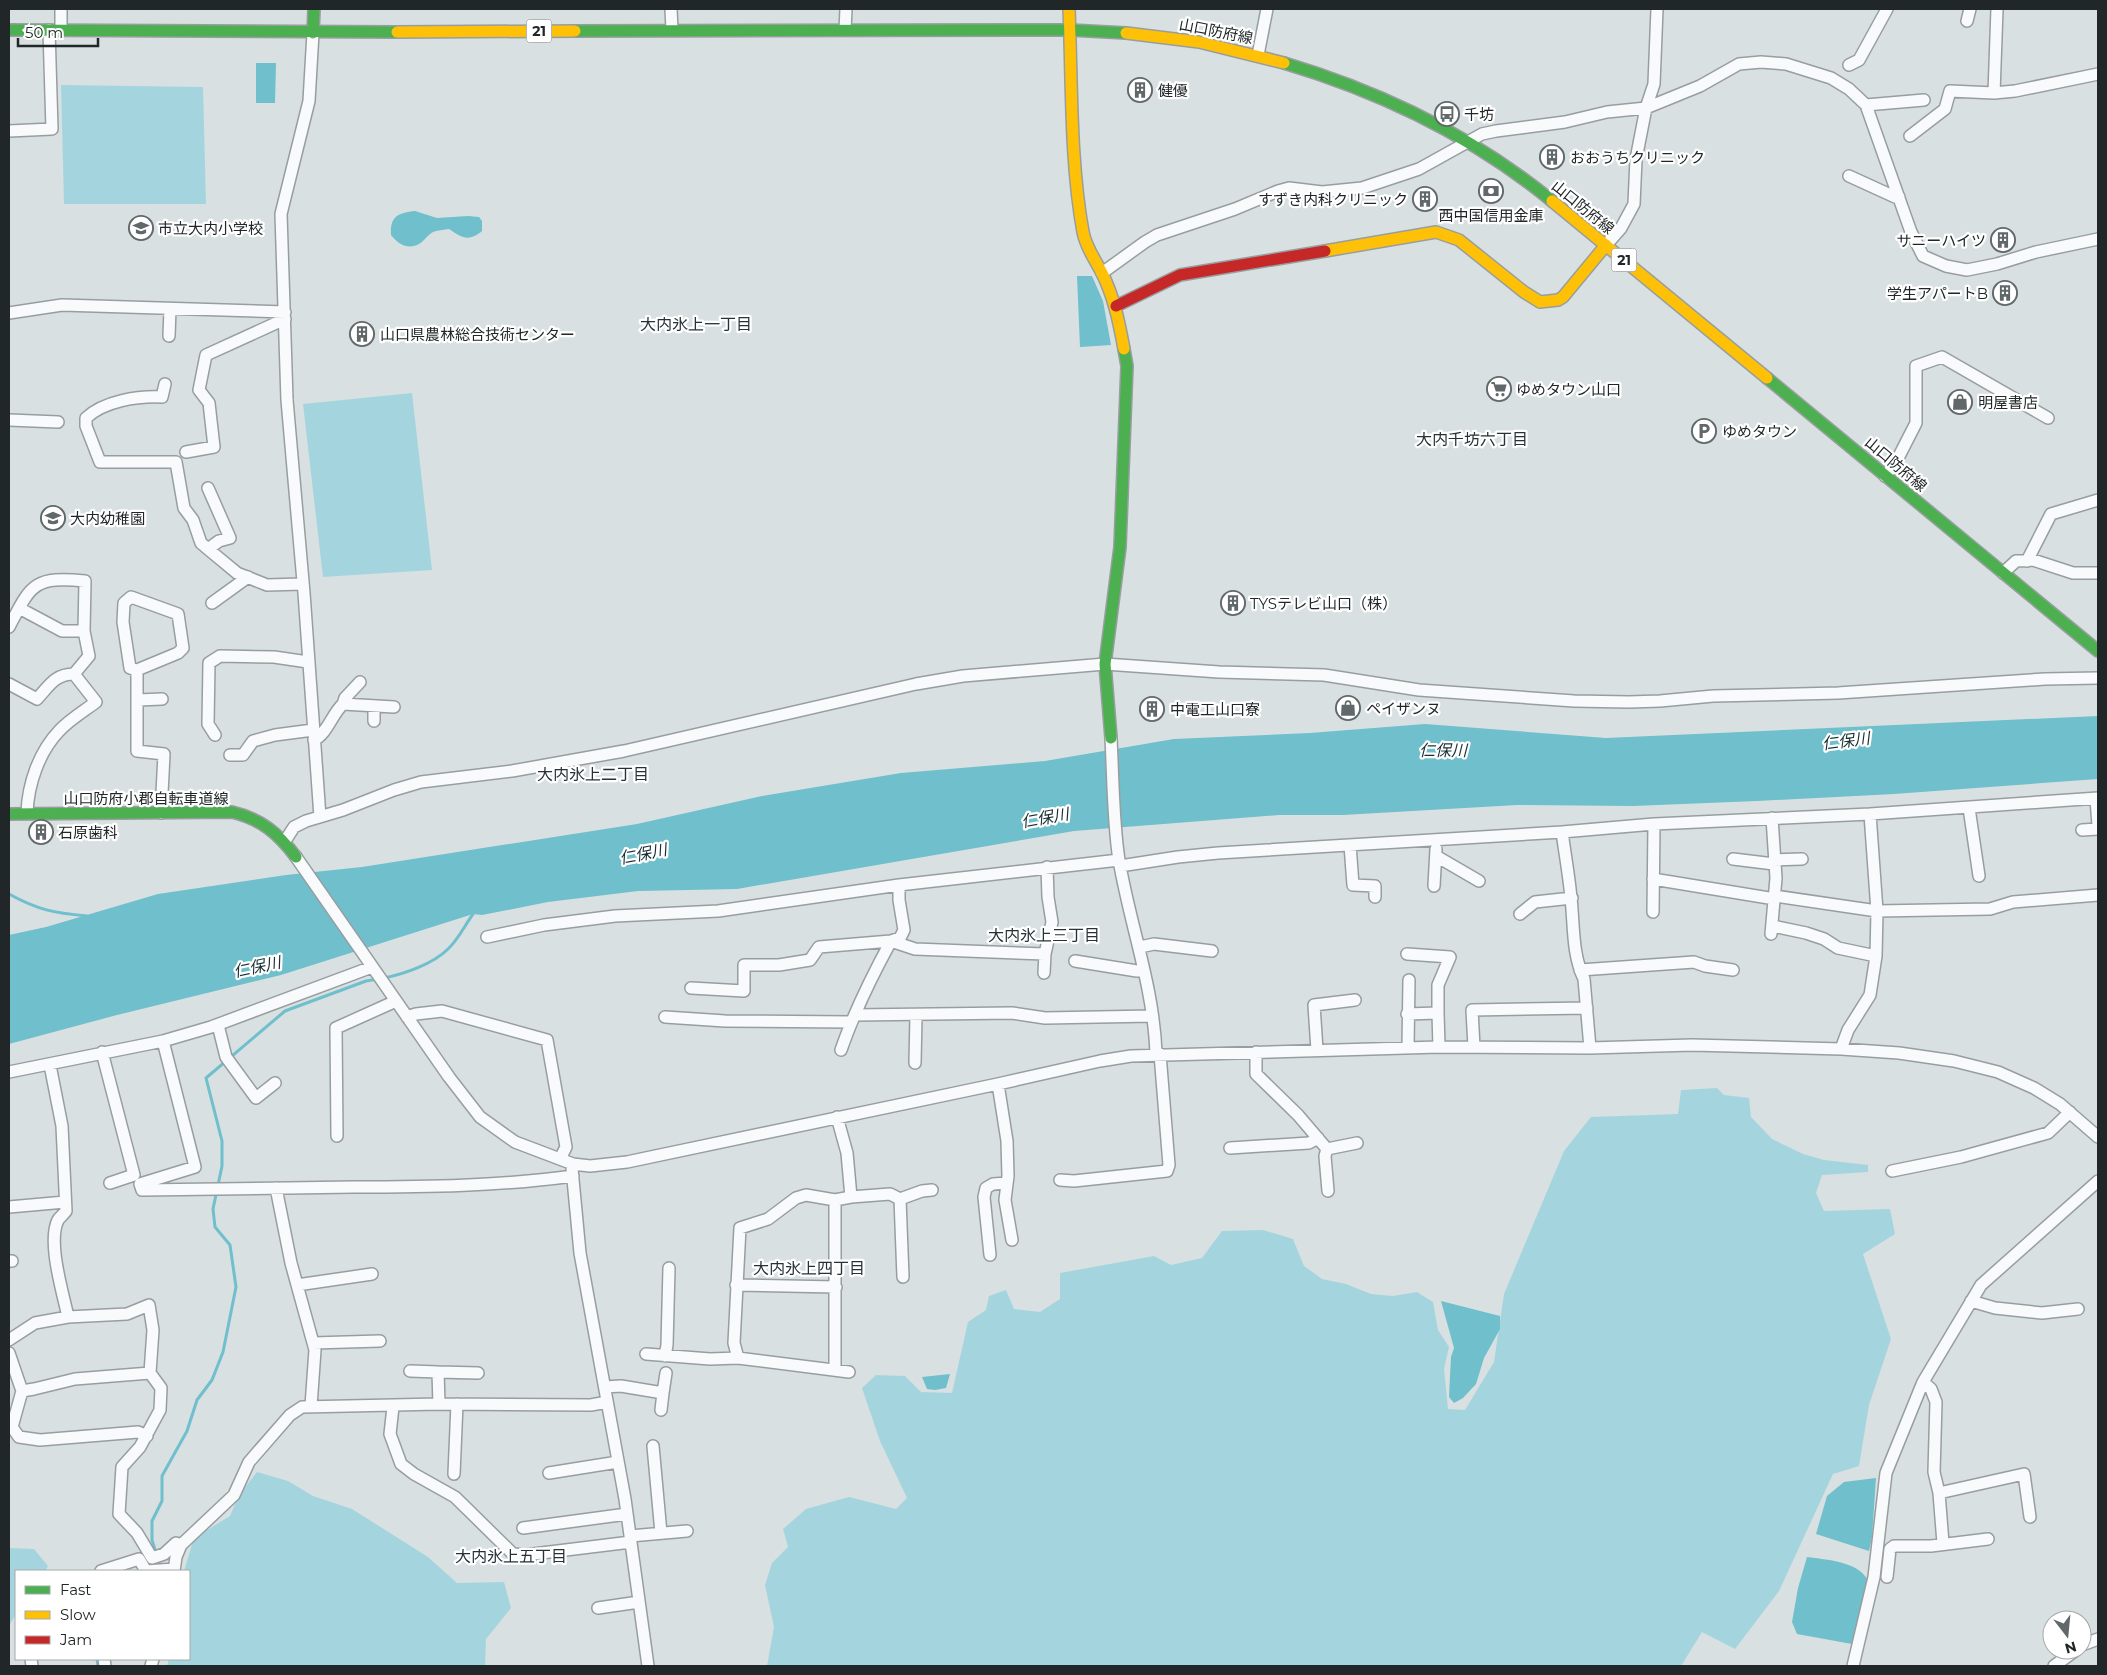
<svg xmlns="http://www.w3.org/2000/svg" width="2107" height="1675" font-family="Montserrat,'Noto Sans JP',sans-serif">
<rect width="100%" height="100%" fill="#d8e0e2"/>
<!-- green -->
<path fill="#a4d5de" d="M61,85L203,87L206,204H64Z
M412,393L432,570L323,577L303,404Z
M1717,1088L1724,1095L1749,1098L1751,1117L1772,1139L1803,1154L1824,1160L1868,1165V1172L1822,1175L1816,1193L1824,1211L1890,1209L1895,1234L1863,1254L1891,1339L1869,1405L1859,1466L1833,1474L1779,1591L1735,1649L1702,1632L1681,1666H767L774,1627L765,1585L772,1563L788,1547L783,1529L806,1509L849,1497L896,1509L907,1498L880,1441L862,1388L876,1375L905,1376L921,1392L952,1393L968,1322L986,1310L989,1296L1006,1290L1014,1309L1040,1312L1060,1299V1273L1154,1256L1171,1265L1202,1258L1222,1231L1263,1230L1293,1239L1304,1266L1322,1279L1346,1284L1371,1294L1393,1296L1417,1292L1433,1302L1438,1330L1449,1347L1444,1369L1448,1409L1465,1410L1494,1362L1504,1294L1564,1151L1591,1117L1678,1114L1681,1090Z
M257,1472L288,1481L313,1496L352,1509L428,1557L457,1583L504,1582L511,1608L486,1639L485,1666H167L169,1659H189V1571H184L194,1538L230,1516L239,1495Z
M9,1548L34,1549L48,1566L45,1571H16V1614L9,1626Z"/>
<!-- water -->
<path fill="#6fbfcc" d="M256,63H276L275,103H256Z
M415,211L437,218L468,216L479,217L482,221V231C469,242 462,238 449,229C444,230 438,230 433,232C429,234 427,237 424,240C413,251 400,247 391,235C390,216 398,213 415,211Z
M1077,276H1092L1103,301L1111,345L1080,347Z
M2098,716V779L1894,794L1757,801L1633,806L1517,805L1343,815H1279L1074,831L737,889L638,891L548,902L482,915L473,914L281,975L117,1015L9,1044V935L46,927L158,894L286,875L362,867L637,824L762,796L901,773L1045,761L1174,739L1310,733L1425,724L1606,738Z
M1441,1301L1500,1316V1329L1484,1358L1476,1384L1463,1398L1454,1403L1449,1397L1451,1357L1454,1348Z
M950,1374L946,1388L935,1390L927,1389L922,1377Z
M1876,1478L1872,1537L1869,1551L1816,1534L1827,1496L1844,1482Z
M1807,1557C1827,1560 1857,1561 1868,1580L1860,1626L1852,1644L1797,1634L1792,1622L1798,1588Z"/>
<g fill="none" stroke-linecap="round" stroke-linejoin="round">
<!-- stream -->
<path stroke="#6fbfcc" stroke-width="3" d="M9,894C38,910 54,913 87,916
M384,978C404,974 433,964 448,949C458,940 465,925 473,914L471,910
M156,1553L152,1540V1521L162,1501V1476L187,1431L197,1400L212,1380L223,1352L236,1287L230,1245L215,1227L213,1209L222,1166V1141L206,1078L285,1011L366,981L378,979
M97,1659L98,1666"/>
<defs>
<path id="street" d="M671,9L672,30
M1967,21L1970,9
M61,29V9
M845,30L846,9
M313,33L309,101L281,214L287,400L304,593L320,817
M1258,55L1267,9
M1849,65L1859,60L1887,9
M1994,93L1997,9
M1866,105L1924,100
M9,131L52,129L49,30
M1910,136L1945,109L1950,91L1994,93L2015,91L2098,74
M1849,176L1895,197H1899
M1606,245L1621,228L1634,204L1636,159L1646,108L1654,84L1657,9
M1102,273L1145,242L1157,235L1235,209L1278,191L1289,188L1322,192L1362,188L1419,169L1482,134L1496,131L1565,122L1607,112L1646,108L1700,86L1739,64L1761,62L1786,64L1831,78L1849,89L1866,105L1911,232L1923,256L1946,266L1967,270L1997,264L2036,252L2098,239
M9,313L62,305L285,312
M169,336L170,309
M165,384L162,397C137,396 104,401 86,418V426L100,462H176L184,508L193,520L201,543L208,549L237,573L267,585L302,584
M9,420L58,422
M186,452L214,447L209,403L199,390L206,355L285,319
M1885,476L1895,464L1916,423V366L1942,357L2048,418
M208,549L219,541L230,538L208,488
M2027,561L2051,514L2098,500
M2003,573L2016,561L2033,560L2073,573H2098
M212,603L248,577
M19,608L62,631H84
M9,627C31,585 33,576 85,581L84,631L89,656L74,674C55,674 49,686 37,699L9,684
M137,670L130,668L123,622L124,603L131,597L178,614L183,648L178,653L137,670V751L164,754L161,813
M138,700L162,699
M343,704L345,698L360,682
M374,721V707
M215,735L208,724L209,663L220,656L274,657L308,662
M1111,738C1113,776 1113,822 1119,860C1130,925 1154,988 1156,1054
M314,740C327,734 332,714 343,704L394,707
M230,755H243L253,741L275,735L313,730
M2096,799L2098,825
M1969,808L1979,876
M27,813C28,784 39,752 59,731C69,720 84,711 96,702L74,674
M2082,830L2098,829
M1562,832C1565,854 1569,876 1571,898C1574,925 1572,954 1584,979L1590,1048
M285,841L294,827L306,821L343,810L394,790L421,782L512,771L624,751L916,684L963,676L1105,664L1219,672L1324,675L1419,690L1574,701L1629,702L1660,701L1713,696L1838,693L2045,679L2098,678
M1350,845L1353,885L1375,886V897
M1436,856L1479,881
M296,857L449,1077L480,1117L515,1142L573,1164L590,1166L627,1162L998,1084L1100,1061L1131,1056L1439,1047L1590,1048L1692,1045L1841,1049L1899,1053L1954,1061L1998,1072L2034,1088L2060,1104L2098,1137
M1733,859L1774,864
M1774,860L1802,859
M1120,866L1178,857L1218,853L1562,832L1654,824L1870,814L2098,798
M1653,879L1775,899
M1434,886L1436,849
M1775,896L1877,911L1990,909L2013,902L2098,895
M1653,912L1654,824
M1520,914L1535,902L1572,898
M1773,926L1806,933L1824,939L1838,948L1876,956
M1771,934L1776,878L1772,818
M487,937L544,925L615,916L718,911L899,885L1119,860
M1140,947L1154,944L1212,951
M1407,954L1450,957L1438,985V1013
M1075,961L1137,971L1144,970
M1580,970L1694,962L1705,966L1733,970
M1044,973L1045,954L1052,922L1048,897L1047,867
M691,988L744,991V965H779L810,960L819,947L891,941L915,949L1045,954
M1407,1014L1438,1013L1439,1047
M855,1015L1012,1013L1045,1018L1152,1016
M407,1017L416,1014L442,1011L547,1040L566,1147L560,1159
M665,1017L725,1021L851,1022
M218,1025L226,1057L256,1098L275,1083
M163,1041L195,1167L140,1184L142,1190C212,1189 283,1188 354,1187C427,1187 500,1186 573,1176
M1408,1047L1409,980
M1474,1047L1472,1010L1587,1008
M1841,1049L1848,1030L1870,995L1876,956L1877,911L1870,814
M841,1050C854,1012 872,976 891,941L900,938L904,930L899,900V885
M1317,1050L1314,1005L1355,1000
M102,1052L134,1175L110,1183
M1256,1052V1074L1298,1115L1327,1149L1325,1156L1328,1191
M915,1063L916,1015
M50,1065L62,1126L66,1211C64,1214 60,1217 58,1220C47,1242 63,1293 68,1317
M9,1072L163,1041L211,1027L372,967
M998,1084L1007,1141L1008,1176L1005,1200L1012,1240
M837,1117L847,1153L851,1197L890,1194L900,1199L903,1277
M337,1136L336,1028L396,1001
M1230,1148L1309,1143L1318,1138
M1327,1149L1357,1143
M572,1169L580,1253L625,1499L648,1666
M1892,1171L1961,1157L2048,1133L2070,1112
M1060,1180L1074,1181L1167,1171L1169,1165L1160,1054
M276,1188L291,1263L315,1350L311,1406
M900,1199L922,1191L932,1190
M9,1207L65,1202
M990,1255L984,1197L986,1188L993,1184L1007,1183
M9,1261H12
M297,1285L372,1274
M736,1285L836,1287
M1971,1301L1995,1308L2042,1313L2078,1309
M9,1340L35,1323L68,1317L127,1314L149,1305L153,1330L150,1373L161,1388L160,1410L140,1447L122,1467L119,1514L137,1533L152,1558L164,1554L176,1543L181,1545
M313,1343L380,1341
M9,1353L22,1391L12,1427L19,1437L40,1440L138,1432L147,1436
M646,1354L710,1359L738,1358
M665,1356L667,1345L669,1268
M835,1370V1200
M410,1371L438,1372L439,1404
M438,1372L478,1373
M849,1372L738,1358L734,1343L740,1228L768,1219L796,1198L806,1195L835,1200L851,1197
M1923,1382L1931,1389L1936,1402L1934,1472L1939,1493L1943,1543
M605,1387L621,1386L663,1393L661,1410
M22,1391L34,1389L75,1379L150,1373
M663,1393L666,1373
M393,1407L390,1434L401,1464L414,1474L455,1497L513,1554L525,1555L631,1542
M653,1446L661,1533
M549,1473L618,1462
M454,1474L457,1404
M1939,1493L2024,1474L2030,1517
M523,1528L627,1514
M630,1536L687,1531
M101,1571L139,1559L146,1571L174,1569
M174,1571L176,1557L181,1545L234,1495L249,1462L290,1415L302,1407L439,1404L591,1405L607,1402
M1887,1577L1890,1549L1894,1546H1931L1988,1539
M598,1608L639,1602
M2082,1645L2098,1639
M31,1659L32,1666
M104,1659L105,1666
M151,1666L153,1659
M1853,1666L1874,1577L1886,1473L1923,1382L1981,1285L2098,1181
M2054,1666L2076,1650"/>
<path id="fast" d="M9,30L397,32
M575,31L1070,30L1126,33
M313,33L314,9
M1284,63C1381,92 1474,137 1552,201
M1767,378L2098,651
M1111,738L1105,664L1120,547L1127,366L1124,349
M9,814L232,812C261,819 278,833 296,857"/>
<path id="slow" d="M1069,9C1072,82 1070,161 1083,232C1086,248 1095,259 1102,273C1114,297 1119,322 1124,349
M397,32L575,31
M1126,33L1199,42L1284,63
M1552,201L1767,378
M1325,251L1436,232L1459,240L1524,292L1540,302L1558,300L1563,297L1606,245"/>
<path id="jam" d="M1116,306L1180,275L1325,251"/>
</defs>
<!-- street casing -->
<use href="#street" stroke="#989e9f" stroke-width="14"/>
<!-- fast casing -->
<use href="#fast" stroke="#989e9f" stroke-width="14"/>
<!-- slow casing -->
<use href="#slow" stroke="#989e9f" stroke-width="14"/>
<!-- jam casing -->
<use href="#jam" stroke="#989e9f" stroke-width="14"/>
<!-- street -->
<use href="#street" stroke="#f9fafb" stroke-width="11"/>
<!-- fast -->
<use href="#fast" stroke="#4caf50" stroke-width="11"/>
<!-- slow -->
<use href="#slow" stroke="#ffc107" stroke-width="11"/>
<!-- jam -->
<use href="#jam" stroke="#c62828" stroke-width="11"/>
</g>
<!-- icons -->
<defs>
<symbol id="building-ring" viewBox="-11 -11 22 22"><circle r="9.5" fill="#fff" stroke="#616869" stroke-width="1.5"/><path d="M-4-6H4V6H1V3H-1V6H-4ZM-2.5-4.3h1.7v1.8h-1.7ZM.8-4.3h1.7v1.8H.8ZM-2.5-1h1.7V.8h-1.7ZM.8-1h1.7V.8H.8Z" fill="#616869"/></symbol>
<symbol id="bus-ring" viewBox="-11 -11 22 22"><circle r="9.5" fill="#fff" stroke="#616869" stroke-width="1.5"/><path d="M-5-6H5V4H4V6H2V4H-2V6H-4V4H-5ZM-3.5-4V0h7V-4ZM-3.5 1.2v1.5H-2V1.2ZM2 1.2v1.5H3.5V1.2Z" fill="#616869"/></symbol>
<symbol id="bank-ring" viewBox="-11 -11 22 22"><circle r="9.5" fill="#fff" stroke="#616869" stroke-width="1.5"/><path d="M-6-4H6V4H-6ZM0-2.3a2.3 2.3 0 1 0 0 4.6a2.3 2.3 0 1 0 0-4.6Z" fill="#616869"/></symbol>
<symbol id="school-ring" viewBox="-11 -11 22 22"><circle r="9.5" fill="#fff" stroke="#616869" stroke-width="1.5"/><path d="M0-5L7-2L0 1L-7-2ZM-4 1L0 2.5L4 1V4Q0 6-4 4Z" fill="#616869"/></symbol>
<symbol id="supermarket-ring" viewBox="-11 -11 22 22"><circle r="9.5" fill="#fff" stroke="#616869" stroke-width="1.5"/><path d="M-6-5.5h2.5l.6 2H6L4.5 2H-2.5L-4.4-4H-6ZM-1.5 3.2a1.3 1.3 0 1 0 .1 0ZM3 3.2a1.3 1.3 0 1 0 .1 0Z" fill="#616869"/></symbol>
<symbol id="shop-ring" viewBox="-11 -11 22 22"><circle r="9.5" fill="#fff" stroke="#616869" stroke-width="1.5"/><path d="M-5-2.5h2.3a2.7 3.5 0 0 1 5.4 0H5L5.5 6h-11ZM-1.5-2.5h3a1.5 2.3 0 0 0-3 0Z" fill="#616869"/></symbol>
<symbol id="parking-ring" viewBox="-11 -11 22 22"><circle r="9.5" fill="#fff" stroke="#616869" stroke-width="1.5"/><path d="M-3.5-5.5H1a3.5 3.5 0 0 1 0 7H-1V5.5H-3.5ZM-1-3.4V-.6H.8a1.4 1.4 0 0 0 0-2.8Z" fill="#616869"/></symbol>
</defs>
<g fill-rule="evenodd">
<use href="#building-ring" x="1126" y="76" width="28" height="28"/>
<use href="#bus-ring" x="1433" y="100" width="28" height="28"/>
<use href="#building-ring" x="1538" y="143" width="28" height="28"/>
<use href="#bank-ring" x="1477" y="177" width="28" height="28"/>
<use href="#building-ring" x="1411" y="185" width="28" height="28"/>
<use href="#school-ring" x="127" y="214" width="28" height="28"/>
<use href="#building-ring" x="1989" y="226" width="28" height="28"/>
<use href="#building-ring" x="1991" y="279" width="28" height="28"/>
<use href="#building-ring" x="348" y="320" width="28" height="28"/>
<use href="#supermarket-ring" x="1485" y="375" width="28" height="28"/>
<use href="#shop-ring" x="1946" y="388" width="28" height="28"/>
<use href="#parking-ring" x="1690" y="417" width="28" height="28"/>
<use href="#school-ring" x="39" y="504" width="28" height="28"/>
<use href="#building-ring" x="1219" y="589" width="28" height="28"/>
<use href="#shop-ring" x="1334" y="694" width="28" height="28"/>
<use href="#building-ring" x="1138" y="695" width="28" height="28"/>
<use href="#building-ring" x="27" y="818" width="28" height="28"/>
</g>
<g text-anchor="middle" dominant-baseline="central" stroke-width="4.5" stroke-linejoin="round" paint-order="stroke">
<!-- shield labels -->
<g fill="#fff" stroke="#646868" stroke-width="1">
<rect x="526.5" y="19.5" width="25" height="23" rx="4"/>
<rect x="1611.5" y="248.5" width="25" height="23" rx="4"/>
</g>
<g font-size="14" font-weight="bold" fill="#212728">
<text x="539" y="31">21</text>
<text x="1624" y="260">21</text>
</g>
<!-- street labels -->
<g font-size="15" fill="#212728" stroke="#fff">
<text transform="translate(1216 31) rotate(11)">山口防府線</text>
<text transform="translate(1583 207) rotate(39)">山口防府線</text>
<text transform="translate(1896 464) rotate(40)">山口防府線</text>
<text x="146" y="798">山口防府小郡自転車道線</text>
</g>
<!-- poi labels -->
<g font-size="15" fill="#212728" stroke="#fff" text-anchor="start">
<text x="1158" y="90">健優</text>
<text x="1464" y="114">千坊</text>
<text x="1570" y="157">おおうちクリニック</text>
<text x="1408" y="199" text-anchor="end">すずき内科クリニック</text>
<text x="1491" y="215" text-anchor="middle">西中国信用金庫</text>
<text x="158" y="228">市立大内小学校</text>
<text x="1986" y="240" text-anchor="end">サニーハイツ</text>
<text x="1988" y="293" text-anchor="end">学生アパートB</text>
<text x="380" y="334">山口県農林総合技術センター</text>
<text x="1516" y="389">ゆめタウン山口</text>
<text x="1978" y="402">明屋書店</text>
<text x="1722" y="431">ゆめタウン</text>
<text x="70" y="518">大内幼稚園</text>
<text x="1250" y="603">TYSテレビ山口（株）</text>
<text x="1366" y="708">ペイザンヌ</text>
<text x="1170" y="709">中電工山口寮</text>
<text x="58" y="832">石原歯科</text>
</g>
<!-- neighbourhood labels -->
<g font-size="16" fill="#263235" stroke="#fff">
<text x="696" y="324">大内氷上一丁目</text>
<text x="1472" y="439">大内千坊六丁目</text>
<text x="593" y="774">大内氷上二丁目</text>
<text x="1044" y="935">大内氷上三丁目</text>
<text x="809" y="1268">大内氷上四丁目</text>
<text x="511" y="1556">大内氷上五丁目</text>
</g>
<!-- water labels -->
<g font-size="16" font-style="italic" fill="#183034" stroke="#fff">
<text transform="translate(1846 741) rotate(-7)">仁保川</text>
<text x="1443" y="750">仁保川</text>
<text transform="translate(1045 818) rotate(-10)">仁保川</text>
<text transform="translate(643 854) rotate(-11)">仁保川</text>
<text transform="translate(257 967) rotate(-12)">仁保川</text>
</g>
</g>
<!-- border -->
<rect width="2107" height="1675" fill="none" stroke="#212728" stroke-width="20"/>
<!-- legend -->
<rect x="15" y="1570" width="175" height="90" fill="#ffffff" stroke="#a6a9a9"/>
<rect x="25" y="1586" width="25" height="8" fill="#4caf50" stroke="#a6a9a9"/>
<text x="60" y="1595" font-size="15" fill="#212728">Fast</text>
<rect x="25" y="1611" width="25" height="8" fill="#ffc107" stroke="#a6a9a9"/>
<text x="60" y="1620" font-size="15" fill="#212728">Slow</text>
<rect x="25" y="1636" width="25" height="8" fill="#c62828" stroke="#a6a9a9"/>
<text x="60" y="1645" font-size="15" fill="#212728">Jam</text>
<!-- north arrow -->
<g transform="translate(2067 1635) rotate(164)"><circle r="24" fill="#ffffff" stroke="#a6a9a9"/>
<path d="M0-4L9 19L0 12L-9 19Z" fill="#616869"/>
<text y="-8" font-size="14" font-weight="bold" text-anchor="middle" fill="#212728">N</text>
</g>
<!-- scale -->
<path d="M18 38v8h80v-8" fill="none" stroke="#212728" stroke-width="2.5"/>
<text x="25" y="38" font-size="15" fill="#212728" stroke="#ffffff" stroke-width="4" paint-order="stroke">50 m</text>
</svg>
